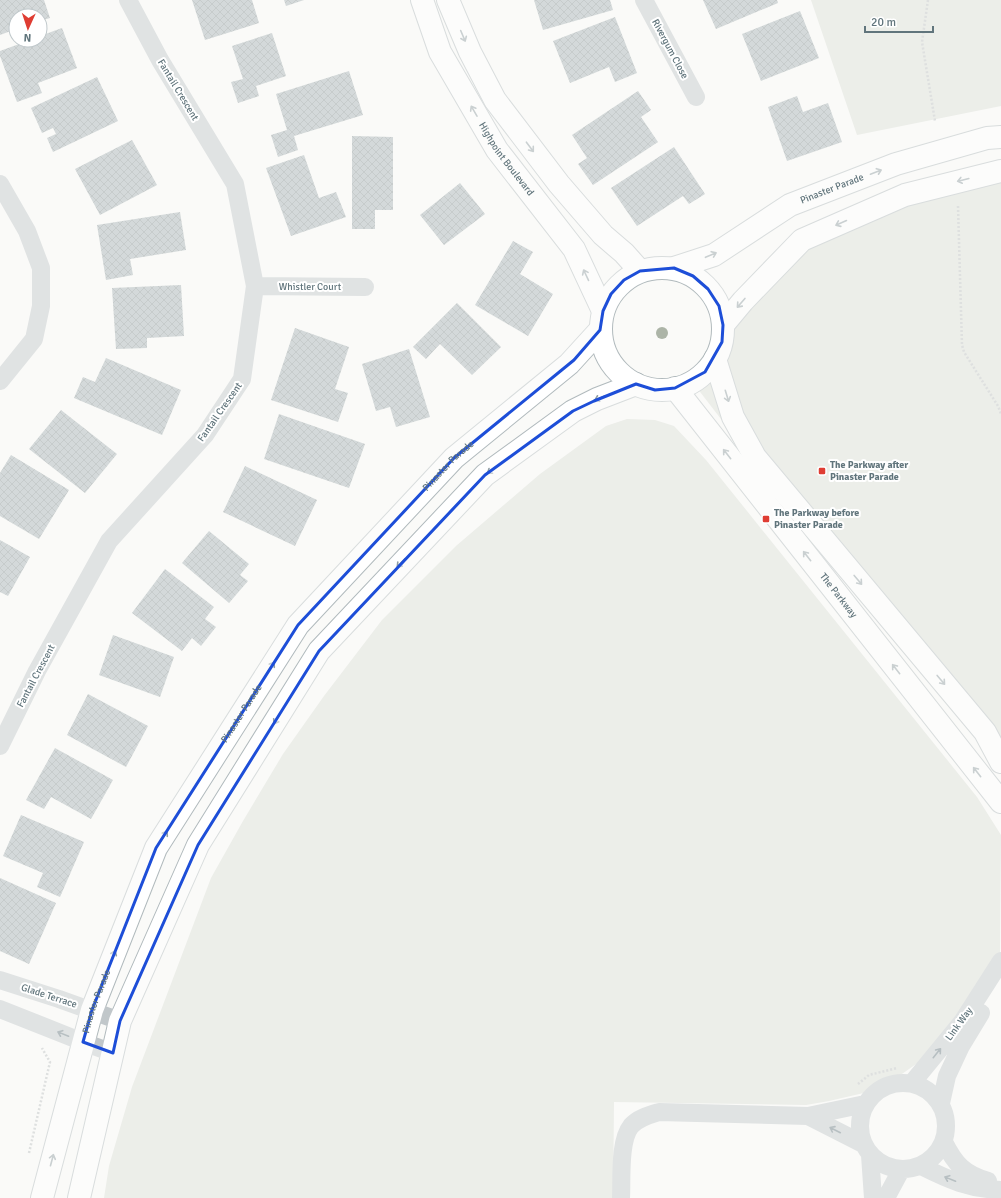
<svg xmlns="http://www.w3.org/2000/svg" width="1001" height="1198" font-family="Signika,sans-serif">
<defs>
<pattern id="building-cross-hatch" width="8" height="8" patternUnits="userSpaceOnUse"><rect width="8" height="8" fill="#a6b2b5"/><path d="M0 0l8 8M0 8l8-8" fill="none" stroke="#8b9598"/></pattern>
</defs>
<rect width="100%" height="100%" fill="#fafaf8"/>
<!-- green -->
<path fill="#dbdfd7" d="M811,0H1001V106L857,135Z
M1001,171V739L777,492L694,384L712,366L724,326L801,239Z
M627,419L655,420L674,426L706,460L977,797L1001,835L1000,952L988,974L955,1021L919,1062L899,1076L868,1092L829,1101L806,1105L614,1102L613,1198H104L109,1166L132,1087L211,878L243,821L283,754L324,696L382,620L456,546L540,474L606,426Z"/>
<!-- building -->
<path fill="url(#building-cross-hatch)" d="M0,0H44L50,18L40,21V16H16V29L0,35Z
M192,0H252L259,23L205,40Z
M284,0H304L286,6Z
M534,0H610L613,10L543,30Z
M703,0H777L778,3L716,29Z
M800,11L819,58L761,81L742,34Z
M615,17L637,73L615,82L609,67L570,83L553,41Z
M62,28L77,68L38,83L42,93L17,102L0,56V51L30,40H40V36Z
M272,33L286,76L256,86L259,96L238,103L231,82L243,79L232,46Z
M349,71L363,115L294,136L298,150L278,157L271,135L287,130L276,94Z
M97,77L118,121L53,152L47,138L56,134L53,128L42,133L31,108Z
M638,91L651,110L641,117L658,142L593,185L578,164L587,158L572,135Z
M797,96L803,112L828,103L842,142L787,161L768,107Z
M352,136L393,137V210H375V229H352Z
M132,140L157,185L100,215L75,169Z
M674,147L705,194L689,204L683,196L637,226L611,188Z
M304,155L319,198L336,192L346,217L291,236L266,168Z
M460,183L485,214L444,245L420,215Z
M180,212L186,250L130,259L133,275L106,280L97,225Z
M513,241L533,252L520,274L553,294L528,336L475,305Z
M181,285L184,336L147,338V348L116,349L112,288Z
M457,303L501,347L472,375L440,344L426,359L413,347Z
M295,328L349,347L335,389L348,393L338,422L271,400Z
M409,349L430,417L396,427L390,407L376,411L362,364Z
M106,358L181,390L162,435L74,398L83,377L95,382Z
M61,410L117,454L85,493L29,449Z
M279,414L365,444L349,488L264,459Z
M11,455L69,490L39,539L0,516V473Z
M245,466L317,500L295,546L223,512Z
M209,531L249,564L240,575L248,581L229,603L182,563Z
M0,540L30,557L8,596L0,592Z
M165,569L214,607L205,619L216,627L201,646L192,638L182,651L132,613Z
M113,635L174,657L160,697L99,675Z
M88,694L148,726L126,767L67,735Z
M55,748L113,780L91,819L51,797L44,809L26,800Z
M21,815L84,842L60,897L37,887L43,873L3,856Z
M0,878L56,903L29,964L0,951Z"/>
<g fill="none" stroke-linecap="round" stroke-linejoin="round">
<defs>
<g id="secondary">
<path id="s1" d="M422,0L440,52L497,150L574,249L603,311"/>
<path d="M448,0L470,52L495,100L559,184L603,235L624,253L640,271"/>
<path id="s2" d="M674,268L714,255L790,205L896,164L987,138L1001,137"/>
<circle cx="662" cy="329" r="61"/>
<path d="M723,325L743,301L802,240L905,195L1001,171"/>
<path d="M715,359L733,417L755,457L985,732L1001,762"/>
<path id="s3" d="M675,388L1001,802"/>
<path id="s4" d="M42,1198L92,1010L156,848L298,625L454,458L569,364L600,330"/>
<path d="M79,1198L120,1021L198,845L319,651L485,475L573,411L597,399L636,384"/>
</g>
</defs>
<!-- secondary casing -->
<use href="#secondary" stroke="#b1babd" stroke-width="24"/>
<!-- path -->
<path stroke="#bcc0c2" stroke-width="2.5" stroke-dasharray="2 2" stroke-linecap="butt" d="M928,0L922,42L935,121
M958,206L962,345L964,352L998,406L1001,414
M858,1084L869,1075L897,1068
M29,1153L50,1062L42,1048"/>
<!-- street -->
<path stroke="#c1c7ca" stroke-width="18" d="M644,0L696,97
M0,184L27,231L41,268V306L34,339L0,381
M255,286L365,287
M0,746L37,671L109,541L205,435L242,379L255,286L235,184L160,60L128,0
M0,980L59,999L120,1021
M0,1009L83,1042L113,1053
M860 1126a43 43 0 1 1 86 0a43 43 0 1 1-86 0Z
M912,1083L962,1022L1001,961
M941,1103L947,1076L961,1046L981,1013
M808,1116L863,1144
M944,1142C955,1164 964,1174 988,1181
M870,1155L873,1198
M921,1166C949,1180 969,1189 1001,1190
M621,1198C622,1179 619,1141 631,1126C638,1118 649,1115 659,1112L808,1116L865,1104
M886,1198L901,1170"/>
<!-- secondary -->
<use href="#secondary" stroke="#fff" stroke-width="22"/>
</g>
<!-- trees -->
<circle fill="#acb4a7" cx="662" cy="333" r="6"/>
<!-- one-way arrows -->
<defs><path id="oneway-shaft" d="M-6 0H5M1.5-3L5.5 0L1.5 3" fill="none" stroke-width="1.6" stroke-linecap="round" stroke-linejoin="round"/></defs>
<g stroke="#909ea3">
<use href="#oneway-shaft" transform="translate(463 36) rotate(67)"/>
<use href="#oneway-shaft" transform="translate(474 111) rotate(-120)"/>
<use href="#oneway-shaft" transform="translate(530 147) rotate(53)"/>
<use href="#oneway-shaft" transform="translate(876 172) rotate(-21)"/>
<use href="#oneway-shaft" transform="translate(963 180) rotate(166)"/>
<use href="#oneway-shaft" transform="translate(841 223) rotate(156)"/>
<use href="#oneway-shaft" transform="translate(711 255) rotate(-23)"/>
<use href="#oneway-shaft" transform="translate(586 275) rotate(-115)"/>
<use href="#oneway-shaft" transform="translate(741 303) rotate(131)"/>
<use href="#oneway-shaft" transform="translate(727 396) rotate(73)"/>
<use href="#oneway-shaft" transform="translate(600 398) rotate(158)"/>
<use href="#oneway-shaft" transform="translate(727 454) rotate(-128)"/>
<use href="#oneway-shaft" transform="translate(492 470) rotate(144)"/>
<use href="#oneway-shaft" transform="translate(807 556) rotate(-128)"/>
<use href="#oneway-shaft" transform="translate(401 563) rotate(133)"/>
<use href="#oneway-shaft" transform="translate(858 580) rotate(50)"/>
<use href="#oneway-shaft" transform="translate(271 667) rotate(-57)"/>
<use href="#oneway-shaft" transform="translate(896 669) rotate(-128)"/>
<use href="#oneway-shaft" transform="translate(941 680) rotate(50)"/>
<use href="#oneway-shaft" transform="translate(277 719) rotate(122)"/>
<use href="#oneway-shaft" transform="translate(977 772) rotate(-128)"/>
<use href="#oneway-shaft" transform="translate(164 836) rotate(-57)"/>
<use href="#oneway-shaft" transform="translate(113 956) rotate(-68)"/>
<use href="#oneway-shaft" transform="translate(52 1160) rotate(-75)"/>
</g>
<g stroke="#667980">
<use href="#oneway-shaft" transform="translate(63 1034) rotate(-158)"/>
<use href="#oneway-shaft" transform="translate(937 1053) rotate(-51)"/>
<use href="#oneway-shaft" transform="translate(835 1130) rotate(-153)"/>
<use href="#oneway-shaft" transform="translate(950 1179) rotate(-158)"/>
</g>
<!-- marked area -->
<path d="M0 0H1001V1198H0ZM674,268L693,276L708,289L719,306L723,325L722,342L705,372L675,388L655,390L636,384L594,401L573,411L485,475L319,651L198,845L120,1021L113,1053L83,1042L92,1010L156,848L298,625L454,458L574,360L600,330L603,311L611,294L624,280L640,271Z" fill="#fafaf8" fill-opacity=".55" fill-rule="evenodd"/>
<path fill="none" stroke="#1d4ed8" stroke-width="3" stroke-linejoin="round" d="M674,268L693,276L708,289L719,306L723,325L722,342L705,372L675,388L655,390L636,384L594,401L573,411L485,475L319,651L198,845L120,1021L113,1053L83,1042L92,1010L156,848L298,625L454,458L574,360L600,330L603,311L611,294L624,280L640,271Z"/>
<!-- markers -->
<g fill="#df3d33" stroke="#fff" stroke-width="1.5">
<rect x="818" y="467" width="8" height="8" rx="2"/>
<rect x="762" y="515" width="8" height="8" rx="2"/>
</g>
<g text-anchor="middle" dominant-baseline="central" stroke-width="4" stroke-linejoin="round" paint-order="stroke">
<!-- street labels -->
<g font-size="10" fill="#61757c" stroke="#fff">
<text transform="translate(670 49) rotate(62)">Rivergum Close</text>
<text transform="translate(178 90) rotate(59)">Fantail Crescent</text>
<text stroke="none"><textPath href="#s1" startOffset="181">Highpoint Boulevard</textPath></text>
<text stroke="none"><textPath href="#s2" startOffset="178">Pinaster Parade</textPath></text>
<text x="310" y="287">Whistler Court</text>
<text transform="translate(220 412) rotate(-55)">Fantail Crescent</text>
<text stroke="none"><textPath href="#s4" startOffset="852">Pinaster Parade</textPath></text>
<text stroke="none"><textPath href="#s3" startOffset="264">The Parkway</textPath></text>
<text transform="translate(36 676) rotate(-62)">Fantail Crescent</text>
<text stroke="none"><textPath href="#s4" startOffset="528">Pinaster Parade</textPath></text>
<text transform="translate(49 996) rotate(18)">Glade Terrace</text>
<text stroke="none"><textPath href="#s4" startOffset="204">Pinaster Parade</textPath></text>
<text transform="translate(959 1024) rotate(-54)">Link Way</text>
</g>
<!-- poi labels -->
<g font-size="10" font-weight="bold" fill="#61757c" stroke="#fff" text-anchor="start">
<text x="830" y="465">The Parkway after<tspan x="830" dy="12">Pinaster Parade</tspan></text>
<text x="774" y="513">The Parkway before<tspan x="774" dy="12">Pinaster Parade</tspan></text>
</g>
</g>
<!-- north arrow -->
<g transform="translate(28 28) rotate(183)"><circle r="19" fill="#ffffff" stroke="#c0c8cb"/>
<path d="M0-3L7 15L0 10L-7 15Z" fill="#df3d33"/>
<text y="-6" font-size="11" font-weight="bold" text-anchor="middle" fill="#61757c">N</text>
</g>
<!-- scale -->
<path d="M865 26v6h68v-6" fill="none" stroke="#61757c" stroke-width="2"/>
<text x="871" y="26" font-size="12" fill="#61757c" stroke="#ffffff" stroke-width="3" paint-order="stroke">20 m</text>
</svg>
